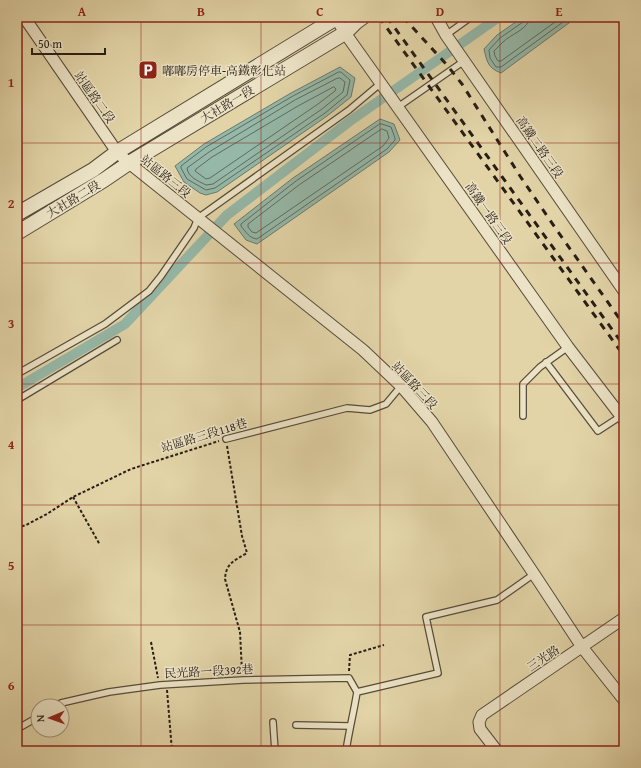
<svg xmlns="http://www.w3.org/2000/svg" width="641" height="768" font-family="'Gentium Book Plus','Noto Serif TC',serif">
<rect width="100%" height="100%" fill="#e2d4a7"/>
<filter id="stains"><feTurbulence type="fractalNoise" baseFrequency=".005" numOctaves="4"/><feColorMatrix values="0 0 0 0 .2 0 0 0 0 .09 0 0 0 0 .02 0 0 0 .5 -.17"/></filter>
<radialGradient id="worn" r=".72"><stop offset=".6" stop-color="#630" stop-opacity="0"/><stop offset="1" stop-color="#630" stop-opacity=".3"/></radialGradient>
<!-- water -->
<path fill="#95b8a8" stroke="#697a6e" d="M523,17H577L501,73C488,68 487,62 484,49L497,35Z
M340,67L355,78L351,97L327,116L217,192L206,195L200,193L184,182L175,166L204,144L291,93Z
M380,119L394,124L400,140L389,152L257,244L246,240L234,224L293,178Z"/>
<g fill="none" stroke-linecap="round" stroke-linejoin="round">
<!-- shore -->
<path stroke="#5e6b5f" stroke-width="1" d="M525,17L523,22L500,38L489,50L490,58L496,67H501L570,17
M530,17C529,29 511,34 503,42C500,45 497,48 494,51L495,56L498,61H501L562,17
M339,72H341L350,80L347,95L325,113L215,188L206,190L187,179L181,168V166L206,147L293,96Z
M338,78H340L345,82L343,92L322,109L213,184L206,185C198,181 188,177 187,168L209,152L295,100Z
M334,87L336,89L335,91L318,104L210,178L206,179L195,171L196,169L212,157L298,106Z
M380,124H382L391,127L395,138V140L387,149L257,239C249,238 246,232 241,226V224L296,181Z
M382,129L387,131L389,138L383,146L256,233L252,232L248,227V224L299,185Z"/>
<!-- canal -->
<path stroke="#95b8a8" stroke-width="10" d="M17,388L125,324L227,215L350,121L499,17"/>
<defs>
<path id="service" d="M446,35L471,17
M398,107L464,61
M546,362L598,431L621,416
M17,374L105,324L149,291L161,276L194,228L198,218L349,110L381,83
M17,400L117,340
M523,416V384L540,367L568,347
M226,439L347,408L370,410L386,404L401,386
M357,692L438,673L426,617L497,600L534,574
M56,706L61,703L109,692L160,685L243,680L349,678L357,692
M273,722L275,751
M296,725L350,726
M17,729L38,717
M346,751C349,731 354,711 357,692"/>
<path id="minor" d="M24,17L117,152L129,163L363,350L401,386L432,422L534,574L582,647L624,700
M436,17L446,35L624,291
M336,18L345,33L568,347L624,420
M497,751L480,729L479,722L482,715L624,618"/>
<path id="tertiary" d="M17,214L93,170L117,152L338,17
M17,233L104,180L129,163L345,33L356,22L363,17"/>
</defs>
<!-- service casing -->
<use href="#service" stroke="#564c3a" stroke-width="8"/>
<!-- minor casing -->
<use href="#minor" stroke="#564c3a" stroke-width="13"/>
<!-- tertiary casing -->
<use href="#tertiary" stroke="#564c3a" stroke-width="16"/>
<!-- path -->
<path stroke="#281e16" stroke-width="2" stroke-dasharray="3 2" stroke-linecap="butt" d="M227,446L242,536L247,553C234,561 226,563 225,579L240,632L242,672
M73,497L100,545
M17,528L26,525L47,514L73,497L131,469L219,441
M151,642L158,678
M349,671L350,655L384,645
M167,690L172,751"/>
<!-- service -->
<use href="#service" stroke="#ece3c6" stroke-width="5.5"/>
<!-- minor -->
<use href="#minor" stroke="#ece3c6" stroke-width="11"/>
<!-- tertiary -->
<use href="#tertiary" stroke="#ece3c6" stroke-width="14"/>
<!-- rail -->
<path stroke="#281e16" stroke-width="3" stroke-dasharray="7 7" stroke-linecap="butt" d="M379,17L624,356
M387,17L624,346
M403,17L447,65L462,84L520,176L556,229L624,325"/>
</g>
<!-- grid -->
<path fill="none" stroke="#8f2418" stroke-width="1" stroke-opacity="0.55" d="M141,17V751M261,17V751M380,17V751M500,17V751M17,143H624M17,263H624M17,384H624M17,505H624M17,625H624"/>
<!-- icons -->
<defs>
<symbol id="parking-square" viewBox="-11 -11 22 22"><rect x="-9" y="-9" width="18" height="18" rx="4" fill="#8f2418" stroke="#ece3c6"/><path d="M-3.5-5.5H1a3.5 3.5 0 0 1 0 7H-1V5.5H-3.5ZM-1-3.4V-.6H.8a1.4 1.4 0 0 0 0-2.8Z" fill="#fff"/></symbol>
</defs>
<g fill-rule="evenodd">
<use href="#parking-square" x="137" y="59" width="22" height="22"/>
</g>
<g text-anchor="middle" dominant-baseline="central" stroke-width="3" stroke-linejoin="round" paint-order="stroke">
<!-- poi labels -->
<g font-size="12" fill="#281e16" stroke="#ece3c6" text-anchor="start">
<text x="162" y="70">嘟嘟房停車-高鐵彰化站</text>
</g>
<!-- street labels -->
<g font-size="12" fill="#281e16" stroke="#ece3c6">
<text transform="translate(95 97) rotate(55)">站區路二段</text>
<text transform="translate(227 104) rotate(-31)">大社路一段</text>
<text transform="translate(540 147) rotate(55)">高鐵二路三段</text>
<text transform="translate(166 176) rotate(39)">站區路三段</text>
<text transform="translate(73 199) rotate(-31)">大社路二段</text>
<text transform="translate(489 213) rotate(55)">高鐵一路三段</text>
<text transform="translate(415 385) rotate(47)">站區路三段</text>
<text transform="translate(204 435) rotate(-17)">站區路三段118巷</text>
<text transform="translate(543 658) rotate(-34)">三光路</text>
<text transform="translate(209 671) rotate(-3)">民光路一段392巷</text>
</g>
</g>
<!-- margin -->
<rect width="641" height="768" fill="none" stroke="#e2d4a7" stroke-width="44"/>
<!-- north arrow -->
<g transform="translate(50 718) rotate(268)"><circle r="19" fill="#ece3c6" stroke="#9e9480"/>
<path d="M0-3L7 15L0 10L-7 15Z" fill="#8f2418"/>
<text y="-6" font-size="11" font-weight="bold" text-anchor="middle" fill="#281e16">N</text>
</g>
<!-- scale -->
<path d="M32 48v6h73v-6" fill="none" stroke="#281e16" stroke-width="2"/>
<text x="38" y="48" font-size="12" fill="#281e16" stroke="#ece3c6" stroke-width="3" paint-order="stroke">50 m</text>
<rect x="22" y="22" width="597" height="724" fill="none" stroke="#8f2418" stroke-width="1.5"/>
<g font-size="13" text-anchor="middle" font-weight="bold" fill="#8f2418">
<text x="82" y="16">A</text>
<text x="201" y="16">B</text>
<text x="320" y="16">C</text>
<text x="440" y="16">D</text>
<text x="559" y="16">E</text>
<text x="11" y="87">1</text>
<text x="11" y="208">2</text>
<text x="11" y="328">3</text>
<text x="11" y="449">4</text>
<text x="11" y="570">5</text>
<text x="11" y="690">6</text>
</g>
<rect width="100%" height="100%" filter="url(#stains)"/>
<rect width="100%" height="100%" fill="url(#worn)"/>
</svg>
